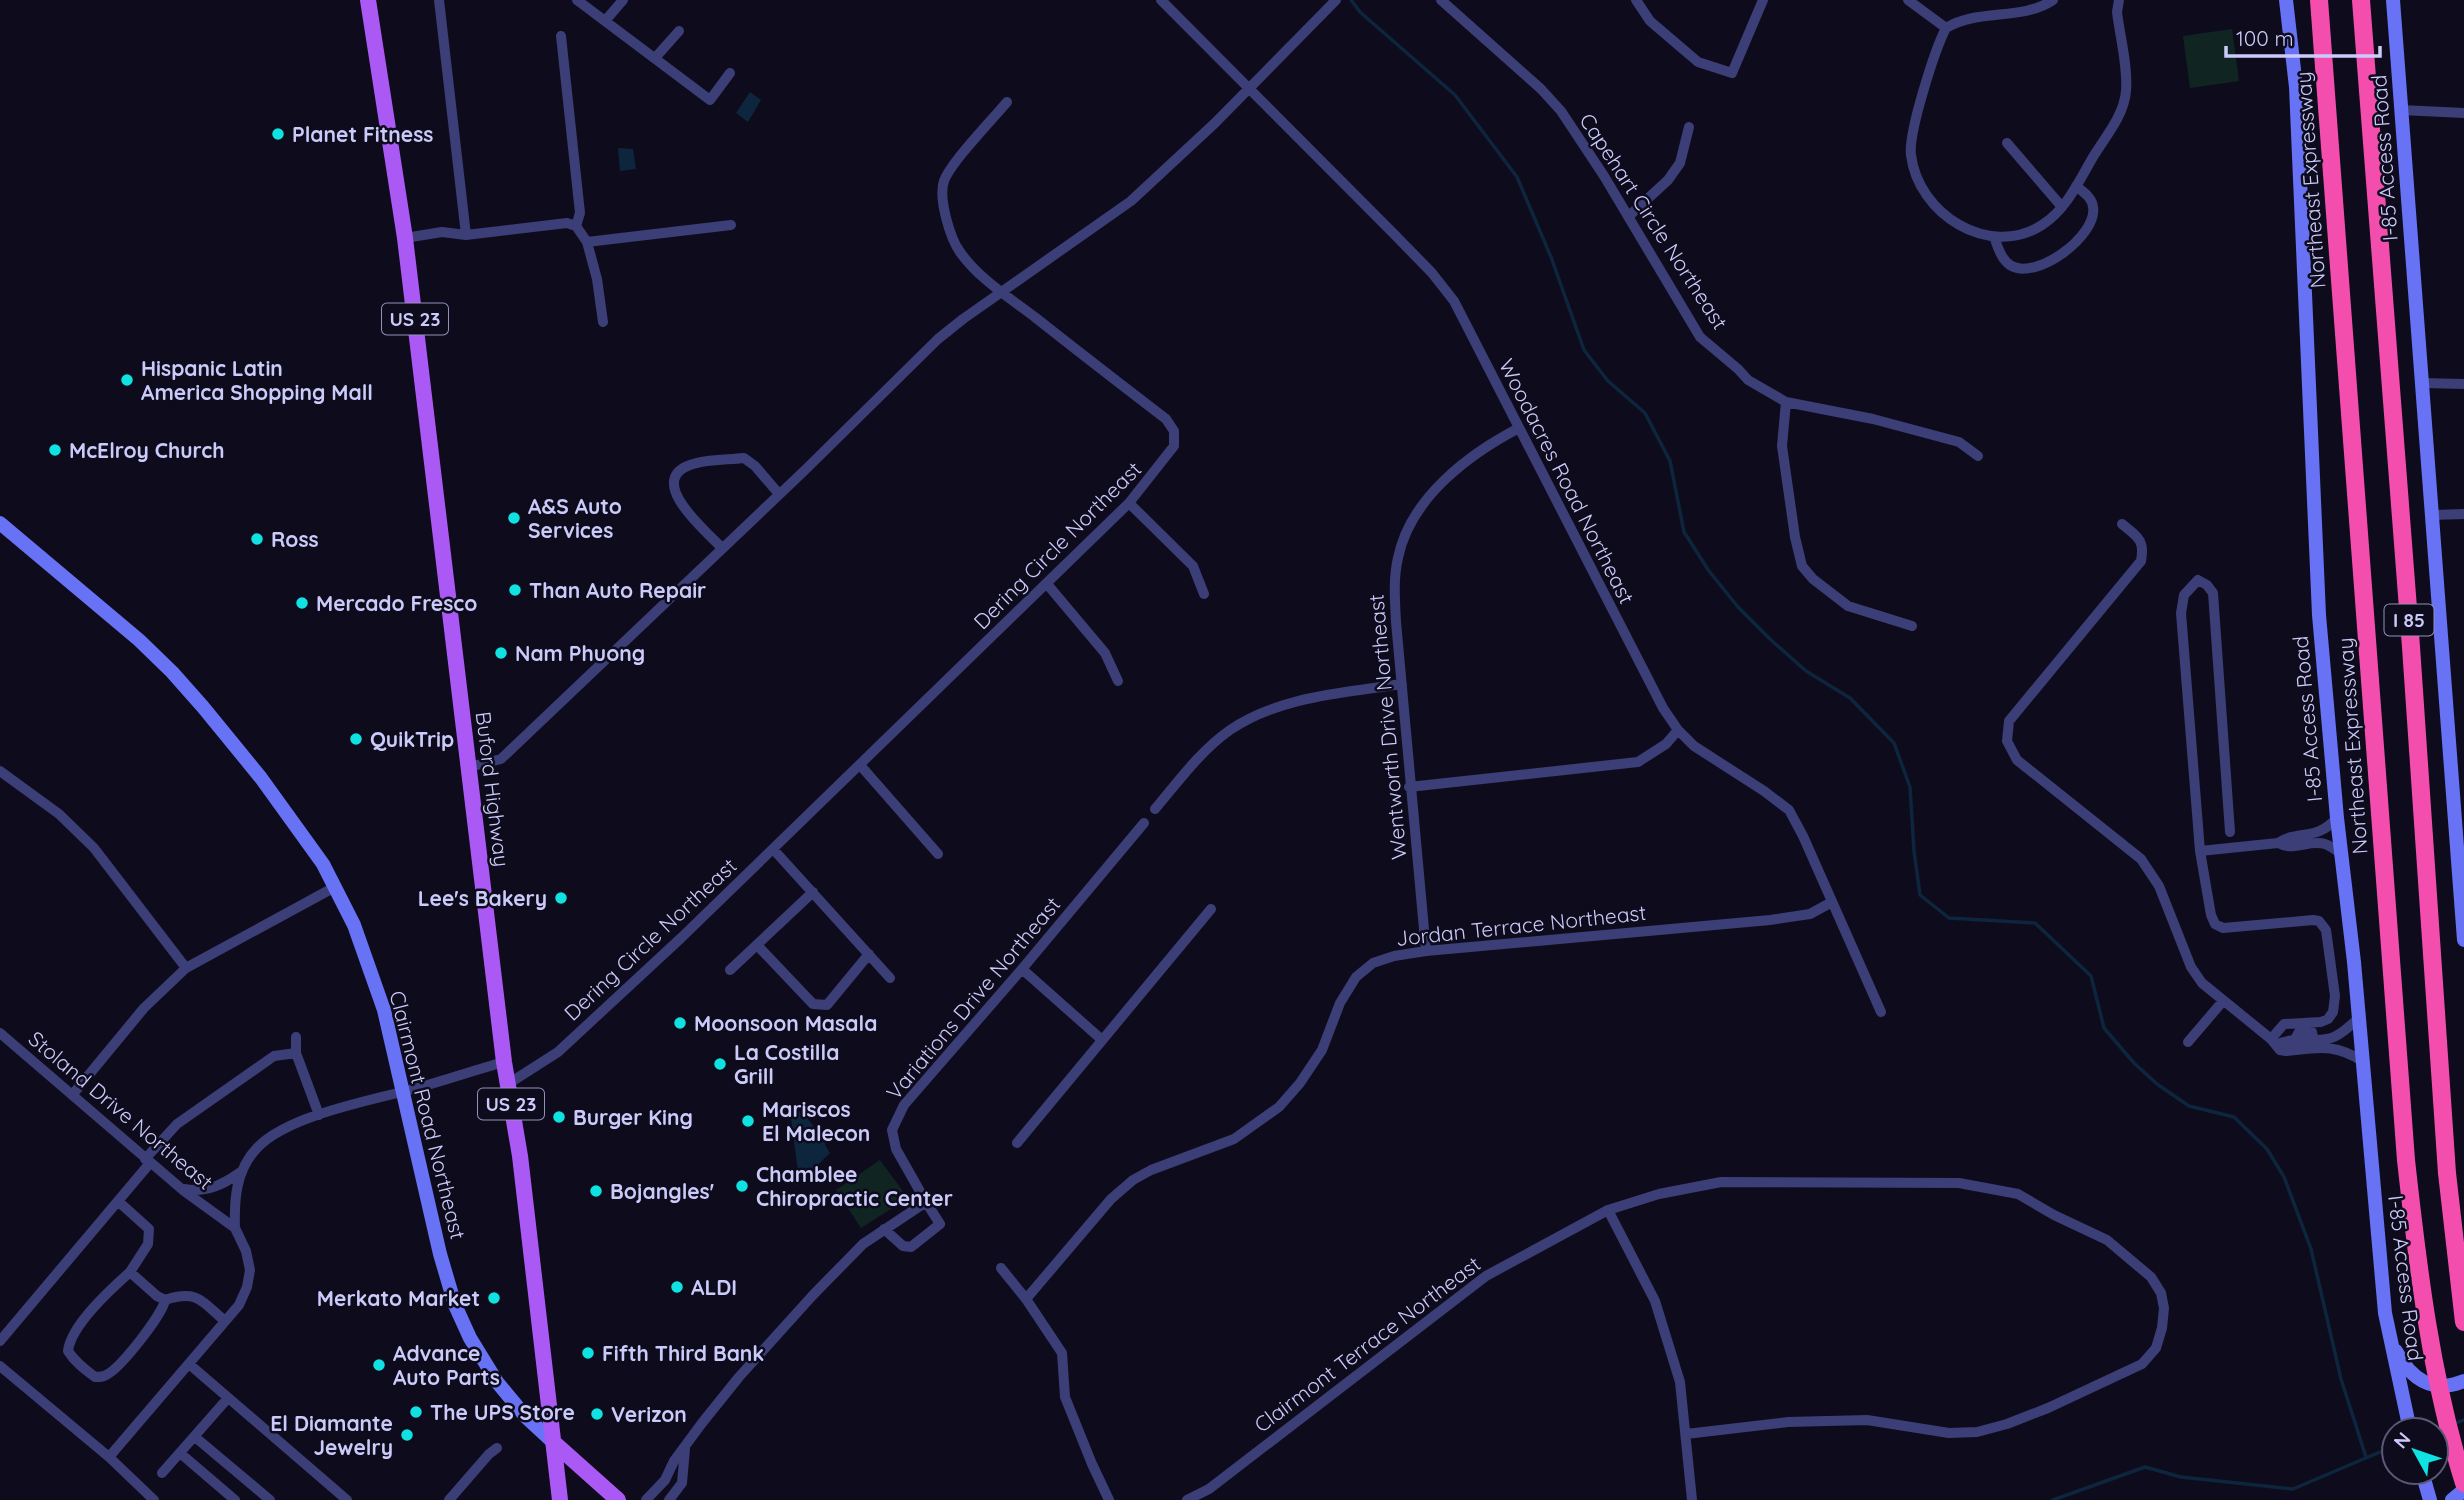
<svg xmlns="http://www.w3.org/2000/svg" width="2464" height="1500" font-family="Quicksand,sans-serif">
<rect width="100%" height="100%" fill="#0e0c1c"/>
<!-- green -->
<path fill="#102522" d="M2232,29L2239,81L2190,88L2183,36Z
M880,1160L908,1198L861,1228L836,1190Z"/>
<!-- water -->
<path fill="#0e253e" d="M750,92L761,100L748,122L736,113Z
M618,148L633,149L636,169L620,171Z
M789,1103L806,1117L826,1141L825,1145L830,1153L797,1185L795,1184L798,1172Z"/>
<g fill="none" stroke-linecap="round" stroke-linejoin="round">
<!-- stream -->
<path stroke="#0e253e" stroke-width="3.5" d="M1351,0L1360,12L1455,95L1517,177L1551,257L1584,350L1608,381L1645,413L1670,461L1684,532L1709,571L1738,607L1771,640L1806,671L1850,698L1894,743L1910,787L1914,851L1920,895L1949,918L2035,923L2091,976L2104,1028L2134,1063L2157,1084L2189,1106L2234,1117L2267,1149L2284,1177L2311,1249L2341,1379L2366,1457
M2453,1424L2464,1420
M2053,1500L2145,1467L2181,1477L2293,1489L2394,1446"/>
<!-- street -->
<path stroke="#3b3e77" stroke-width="10" d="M439,0L466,235
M577,0L710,100L730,73
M1161,0L1394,234L1432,273L1454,301L1663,708L1678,730L1694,746L1764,791L1789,810L1803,836L1881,1012
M1441,0L1541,89L1561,111L1604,176L1700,337L1738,369L1748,380L1786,402L1873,419L1959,442L1978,456
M1636,0L1650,21L1698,62L1732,73L1763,0
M1908,0L1946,28
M605,21L623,0
M1946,28C1935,49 1908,133 1911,155C1918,214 1989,259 2042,225C2066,210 2079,181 2093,157C2105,137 2124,116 2126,91C2128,66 2120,37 2117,12L2119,0
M1946,28C1979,8 2022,21 2053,0
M561,36L580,213L576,226
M655,58L679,31
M2401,110L2464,113
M2007,143L2062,207
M1629,216L1668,180L1680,163L1689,127
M1994,237C1998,247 2001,259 2010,265C2036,282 2098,235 2093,207C2092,197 2083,192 2076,186
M405,238L442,232L466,235L567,223L576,226L587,242L731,225
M587,242L597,279L603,322
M2422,383L2464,384
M1786,402L1782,446L1795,537L1802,566L1813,579L1848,606L1912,626
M1129,503L1193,566L1204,594
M2432,515L2464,514
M2122,524C2138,537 2145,540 2141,561L2009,721L2007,741L2017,760L2141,859L2159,886L2191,967L2202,983L2271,1039L2280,1050L2286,1051C2318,1048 2334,1043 2362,1061
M722,548C707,532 645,481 690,465C706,459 727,460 744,458L755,466L779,494
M1047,584L1105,653L1118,681
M860,765L938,854
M469,767L501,759L804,471L938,339L963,319L1131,201L1215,123L1336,0
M0,771L59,814L94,848L186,968
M1409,787L1638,762L1666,744L1678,730
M1155,809C1178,782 1200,751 1230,730C1280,696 1344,693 1402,684
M2230,832L2213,593L2207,585L2198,580L2184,595L2181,613L2200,851L2278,843C2300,829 2315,842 2337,818
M2278,843C2294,852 2309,839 2325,844C2331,846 2336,850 2341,854
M773,849L890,978
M2200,851L2211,915L2215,924L2223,928L2313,920L2319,921L2326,930L2335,996L2333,1012L2328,1019L2321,1022L2284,1024L2271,1039
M757,945L813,1004L827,1005L869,954
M1426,951L1396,622C1395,601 1393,579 1398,558C1410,498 1469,454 1519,428
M1022,969L1101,1039
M730,970L813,892
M0,1033L184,1191L235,1228L246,1251L250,1270L247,1287L239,1305L109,1457
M296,1037V1053
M2188,1042L2223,1001
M2276,1045C2292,1036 2313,1043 2331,1038C2342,1035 2350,1025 2358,1019
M2294,1047V1041L2299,1032L2309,1030L2312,1032L2315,1046
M508,1084L558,1052L681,938L1129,503L1174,446V431L1166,419C1123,386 1079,352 1036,318C1010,298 979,279 960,252C950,238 938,198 944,181C951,162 992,120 1007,102
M73,1094L144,1008L186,968L333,888
M1017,1143L1211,909
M145,1159L177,1124L274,1056L296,1053L319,1115
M184,1189C207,1193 222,1185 241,1172
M119,1202L149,1229L148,1244L130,1272L157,1296L165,1300C198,1289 202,1302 225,1321
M1608,1210L1655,1301L1680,1382L1692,1500
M235,1228C234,1199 236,1170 257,1148C288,1115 373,1100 417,1088C446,1080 475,1070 504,1062
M884,1229L903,1246L911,1247L940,1224L926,1202
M1001,1268L1026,1299L1062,1353L1065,1397L1092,1464L1109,1500
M130,1272C111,1289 71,1325 68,1351C75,1362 84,1369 95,1377C98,1377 103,1377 106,1375C120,1369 163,1314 165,1300
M1026,1299L1111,1199L1133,1180L1151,1170L1234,1139L1279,1107L1300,1083L1322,1050L1340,1003L1356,977L1373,963L1394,956L1426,951L1770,920L1810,914L1832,902
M0,1341L150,1163
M189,1364L347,1500
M0,1366L109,1457L154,1500
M195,1437L270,1500
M180,1453L235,1500
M162,1473L228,1398
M449,1500L489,1454L497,1448
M646,1500L665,1480L674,1461L702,1423L739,1377L813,1295L863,1244L926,1202L896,1149L892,1130L904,1105L1022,969L1144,823
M669,1500L682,1483L685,1449
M1187,1500L1209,1489L1486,1276L1608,1210L1659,1194L1721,1182L1959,1183L2018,1194L2054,1215L2107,1240L2151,1277L2161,1293L2164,1308L2162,1328L2156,1348L2142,1364L2048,1408L2007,1424L1977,1432L1949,1433L1867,1420L1788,1422L1686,1434"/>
<!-- secondary -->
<path stroke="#6872f5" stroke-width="14" d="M2286,0L2296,87L2319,615L2337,818L2354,962L2385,1313L2410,1430
M2393,0L2464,940
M0,523L139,640L172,672L203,707L261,778L323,864L354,925L384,1010L440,1254L455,1305L470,1338L497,1382L526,1417L553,1442
M2396,1351C2411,1379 2432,1394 2464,1381
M2422,1472L2430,1500
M2452,1500L2464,1490"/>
<!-- primary -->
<path stroke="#ab59f4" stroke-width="16" d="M368,0L405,238L504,1062L520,1156L560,1500
M553,1442L618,1500"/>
<!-- highway -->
<path stroke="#f34ead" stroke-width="18" d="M2319,0L2406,1160C2418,1269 2431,1378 2464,1483
M2361,0L2411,647L2447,1173L2464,1322"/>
</g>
<!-- markers -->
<g fill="#10e2e2" stroke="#0e0c1c" stroke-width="2.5">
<circle cx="278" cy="134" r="7"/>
<circle cx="127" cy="380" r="7"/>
<circle cx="55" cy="450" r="7"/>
<circle cx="514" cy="518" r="7"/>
<circle cx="257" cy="539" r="7"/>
<circle cx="515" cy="590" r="7"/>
<circle cx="302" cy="603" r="7"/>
<circle cx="501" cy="653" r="7"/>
<circle cx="356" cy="739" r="7"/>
<circle cx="561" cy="898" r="7"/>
<circle cx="680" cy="1023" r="7"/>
<circle cx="720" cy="1064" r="7"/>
<circle cx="559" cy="1117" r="7"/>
<circle cx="748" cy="1121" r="7"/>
<circle cx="742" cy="1186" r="7"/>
<circle cx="596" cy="1191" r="7"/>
<circle cx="677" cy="1287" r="7"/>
<circle cx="494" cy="1298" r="7"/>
<circle cx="588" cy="1353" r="7"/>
<circle cx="379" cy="1365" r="7"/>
<circle cx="416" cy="1412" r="7"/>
<circle cx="597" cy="1414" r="7"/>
<circle cx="407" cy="1435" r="7"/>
</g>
<g text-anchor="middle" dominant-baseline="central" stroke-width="5" stroke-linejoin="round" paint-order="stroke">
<!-- shield labels -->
<g fill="#0e0c1c" stroke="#9292b8" stroke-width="2">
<rect x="382" y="303.5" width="66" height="31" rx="5"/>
<rect x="2384.5" y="604.5" width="49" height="31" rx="5"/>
<rect x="478" y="1088.5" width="66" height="31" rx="5"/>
</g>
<g font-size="19" font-weight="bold" fill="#cbcbfb">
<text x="415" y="319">US 23</text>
<text x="2409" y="620">I 85</text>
<text x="511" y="1104">US 23</text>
</g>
<!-- poi labels -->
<g font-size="21" font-weight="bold" fill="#cbcbfb" stroke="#0e0c1c" text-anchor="start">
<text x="292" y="134">Planet Fitness</text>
<text x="141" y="368">Hispanic Latin<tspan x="141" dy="24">America Shopping Mall</tspan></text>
<text x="69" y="450">McElroy Church</text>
<text x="528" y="506">A&amp;S Auto<tspan x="528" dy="24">Services</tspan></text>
<text x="271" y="539">Ross</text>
<text x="529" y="590">Than Auto Repair</text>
<text x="316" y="603">Mercado Fresco</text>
<text x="515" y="653">Nam Phuong</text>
<text x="370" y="739">QuikTrip</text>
<text x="547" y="898" text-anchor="end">Lee's Bakery</text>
<text x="694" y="1023">Moonsoon Masala</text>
<text x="734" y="1052">La Costilla<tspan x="734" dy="24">Grill</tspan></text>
<text x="762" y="1109">Mariscos<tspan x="762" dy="24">El Malecon</tspan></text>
<text x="573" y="1117">Burger King</text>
<text x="756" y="1174">Chamblee<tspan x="756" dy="24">Chiropractic Center</tspan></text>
<text x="610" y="1191">Bojangles'</text>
<text x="691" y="1287">ALDI</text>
<text x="480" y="1298" text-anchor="end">Merkato Market</text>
<text x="393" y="1353">Advance<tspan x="393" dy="24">Auto Parts</tspan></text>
<text x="602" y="1353">Fifth Third Bank</text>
<text x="430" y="1412">The UPS Store</text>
<text x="611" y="1414">Verizon</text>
<text x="393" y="1423" text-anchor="end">El Diamante<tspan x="393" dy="24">Jewelry</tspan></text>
</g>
<!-- street labels -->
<g font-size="21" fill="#cbcbfb" stroke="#0e0c1c">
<text transform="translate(2384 158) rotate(-94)">I-85 Access Road</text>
<text transform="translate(2310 180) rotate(-94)">Northeast Expressway</text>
<text transform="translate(1654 221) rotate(57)">Capehart Circle Northeast</text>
<text transform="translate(1567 481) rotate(63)">Woodacres Road Northeast</text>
<text transform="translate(1057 545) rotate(-45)">Dering Circle Northeast</text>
<text transform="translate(2307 719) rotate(-95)">I-85 Access Road</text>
<text transform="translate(1387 727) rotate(-95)">Wentworth Drive Northeast</text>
<text transform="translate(2352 746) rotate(-94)">Northeast Expressway</text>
<text transform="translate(493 789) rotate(83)">Buford Highway</text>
<text transform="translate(1521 925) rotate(-6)">Jordan Terrace Northeast</text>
<text transform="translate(650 939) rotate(-43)">Dering Circle Northeast</text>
<text transform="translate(973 998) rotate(-50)">Variations Drive Northeast</text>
<text transform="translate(121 1110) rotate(40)">Stoland Drive Northeast</text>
<text transform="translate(428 1115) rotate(76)">Clairmont Road Northeast</text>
<text transform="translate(2406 1278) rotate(83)">I-85 Access Road</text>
<text transform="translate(1367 1344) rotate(-37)">Clairmont Terrace Northeast</text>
</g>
</g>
<!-- north arrow -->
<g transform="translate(2415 1451) rotate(310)"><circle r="33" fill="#0e0c1c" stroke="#5a5875" stroke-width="2"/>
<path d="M0-5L12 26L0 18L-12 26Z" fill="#10e2e2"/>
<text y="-10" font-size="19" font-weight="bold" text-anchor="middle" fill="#cbcbfb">N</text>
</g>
<!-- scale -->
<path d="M2226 46v10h154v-10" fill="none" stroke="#cbcbfb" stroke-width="3.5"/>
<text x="2236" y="46" font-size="21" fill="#cbcbfb" stroke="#0e0c1c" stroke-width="5" paint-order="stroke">100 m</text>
</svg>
